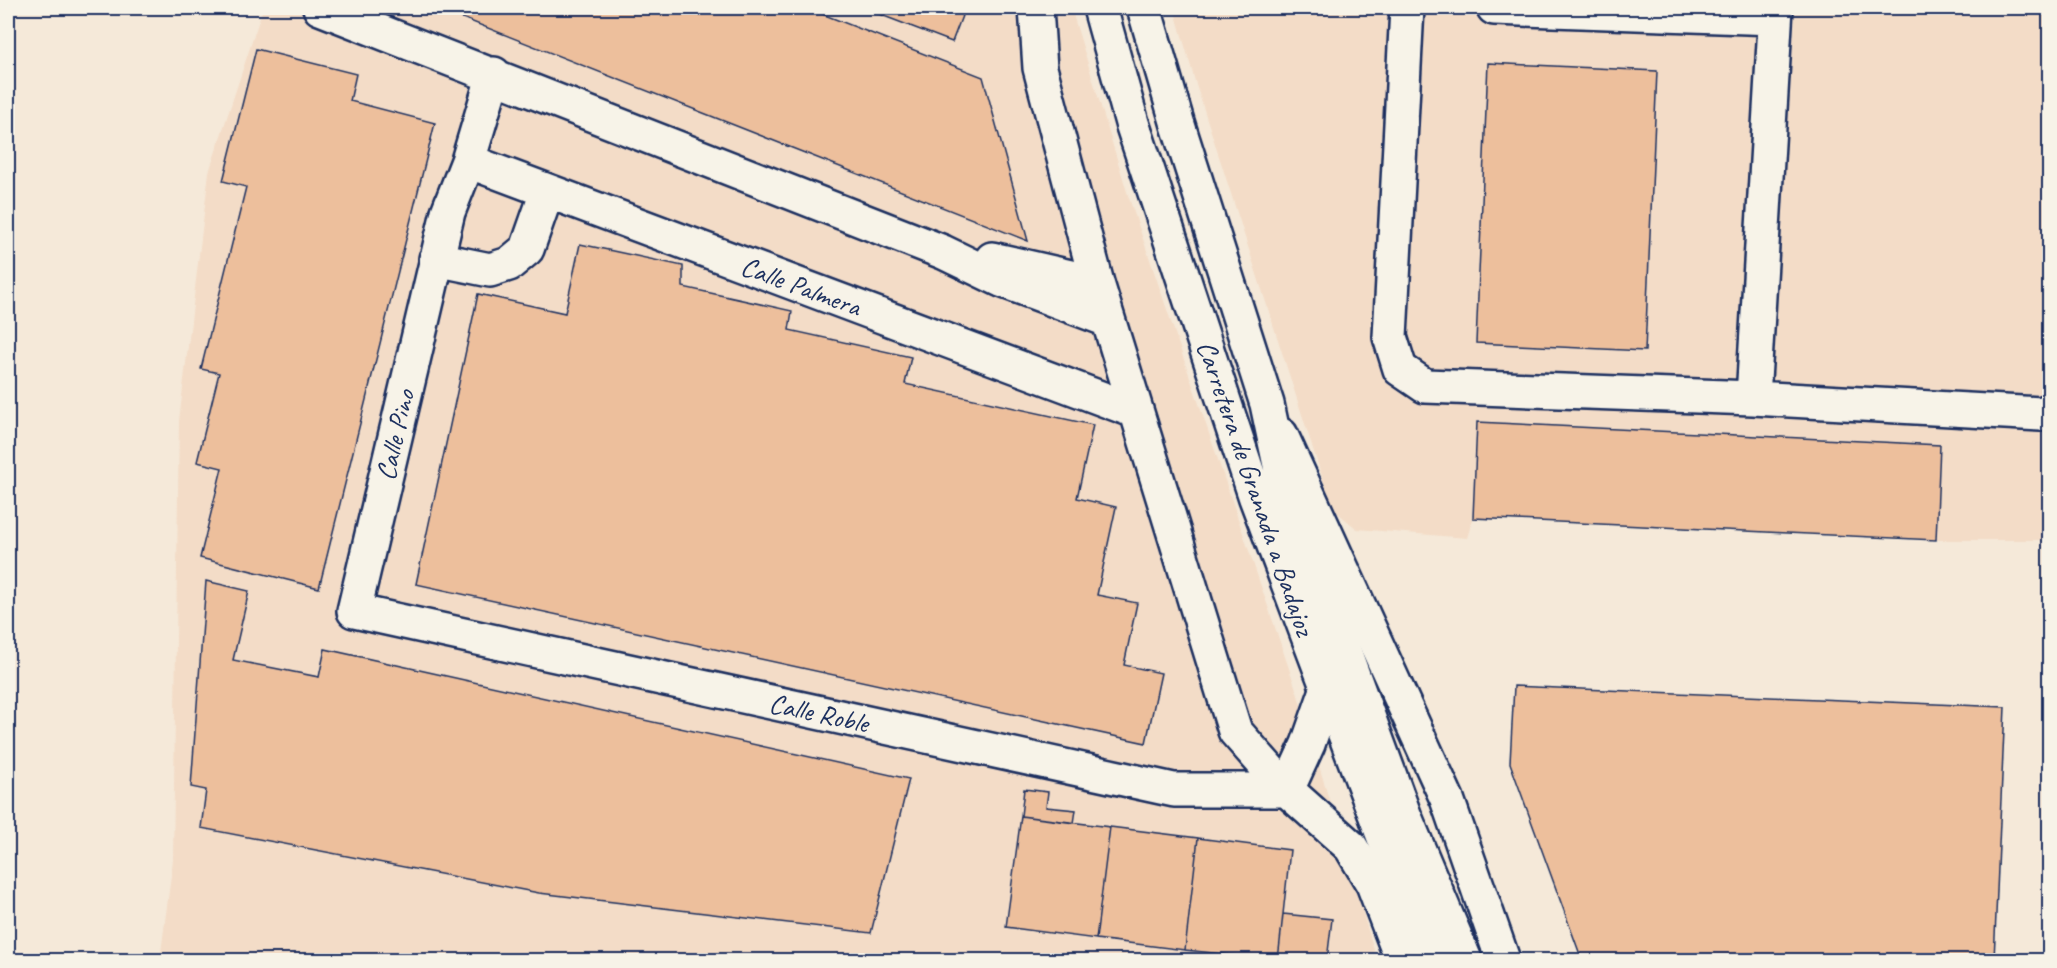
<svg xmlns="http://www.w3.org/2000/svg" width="2057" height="968" font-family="Caveat,sans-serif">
<rect width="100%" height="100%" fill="#f5e9d9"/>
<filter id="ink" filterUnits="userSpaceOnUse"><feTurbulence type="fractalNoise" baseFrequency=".0167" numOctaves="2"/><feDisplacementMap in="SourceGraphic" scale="12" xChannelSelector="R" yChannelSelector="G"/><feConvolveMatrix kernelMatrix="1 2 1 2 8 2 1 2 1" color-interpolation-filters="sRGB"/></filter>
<g filter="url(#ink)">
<!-- built -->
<path fill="#f3dcc7" d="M263,8H1071L1128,195L1297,692L1377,960H160L173,860L179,421L209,172Z
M1174,8H2049V540H1936L1473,518L1467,538L1357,529L1332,508L1197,88Z"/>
<!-- building -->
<path fill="#edbf9c" stroke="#1b2f5e" stroke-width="1.5" d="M437,8H807L983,77L1028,241Z
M863,8H965L952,42Z
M256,49L356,74L350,101L435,123L319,588L200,558L222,468L197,462L219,373L201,369L246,187L223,181Z
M1488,63L1657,71L1645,351L1476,343Z
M580,244L683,266V287L792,311L789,330L911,357L905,384L1093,425L1077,498L1116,507L1097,595L1137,603L1124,665L1161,673L1146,743L416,584L478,294L565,313Z
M1477,422L1940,445L1936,540L1473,518Z
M206,581L249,591L233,660L319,677L325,649L909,779L871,933L539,893L201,828L206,790L191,787Z
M1514,686L2005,707L1994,960H1582L1510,763Z
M1024,789L1048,792L1046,807L1076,810L1074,823L1021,816Z
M1021,816L1110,827L1096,939L1006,927Z
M1110,827L1198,838L1185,950L1096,939Z
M1198,838L1290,850L1278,960L1185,950Z
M1283,914L1332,919L1327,960H1278Z
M326,954L371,960H325Z"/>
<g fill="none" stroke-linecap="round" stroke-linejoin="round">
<defs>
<path id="minor" d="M320,8L943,252L1001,280L1108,320
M1036,8L1040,68L1097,283L1235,731L1287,790L1351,847L1373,884L1402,960
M1407,8L1390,337L1400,369L1425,386L1753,398
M1494,8L1775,18
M1776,8L1753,398L2041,414L2050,410
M494,74L468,161L448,212L354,611L1174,790H1287
M468,161L1135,411
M436,259L490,270L509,264L527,249L547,192
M992,259L1097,283
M1281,435L1447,799L1503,960
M1287,790L1308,744L1327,690"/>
<path id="highway" d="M1100,8L1132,123L1256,498L1415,920L1436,960
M1144,8L1178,125L1267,404L1286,493L1405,817L1465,960"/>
</defs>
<!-- minor casing -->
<use href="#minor" stroke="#1b2f5e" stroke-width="38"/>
<!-- highway casing -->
<use href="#highway" stroke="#1b2f5e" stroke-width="38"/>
<!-- minor -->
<use href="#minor" stroke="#f7f3e8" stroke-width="33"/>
<!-- highway -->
<use href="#highway" stroke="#f7f3e8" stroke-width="33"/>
</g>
</g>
<g text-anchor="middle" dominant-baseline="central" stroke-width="4.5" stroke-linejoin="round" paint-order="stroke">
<!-- street labels -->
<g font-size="28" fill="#1b2f5e" stroke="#f7f3e8">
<text transform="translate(801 286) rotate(20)">Calle Palmera</text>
<text transform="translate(395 435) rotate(-77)">Calle Pino</text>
<text transform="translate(1256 488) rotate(71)">Carretera de Granada a Badajoz</text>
<text transform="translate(819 713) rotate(12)">Calle Roble</text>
</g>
</g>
<!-- margin -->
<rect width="2057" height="968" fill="none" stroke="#f7f3e8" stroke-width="30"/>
<rect x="15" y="15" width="2027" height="938" fill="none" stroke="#1b2f5e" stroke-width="2" filter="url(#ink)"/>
</svg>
